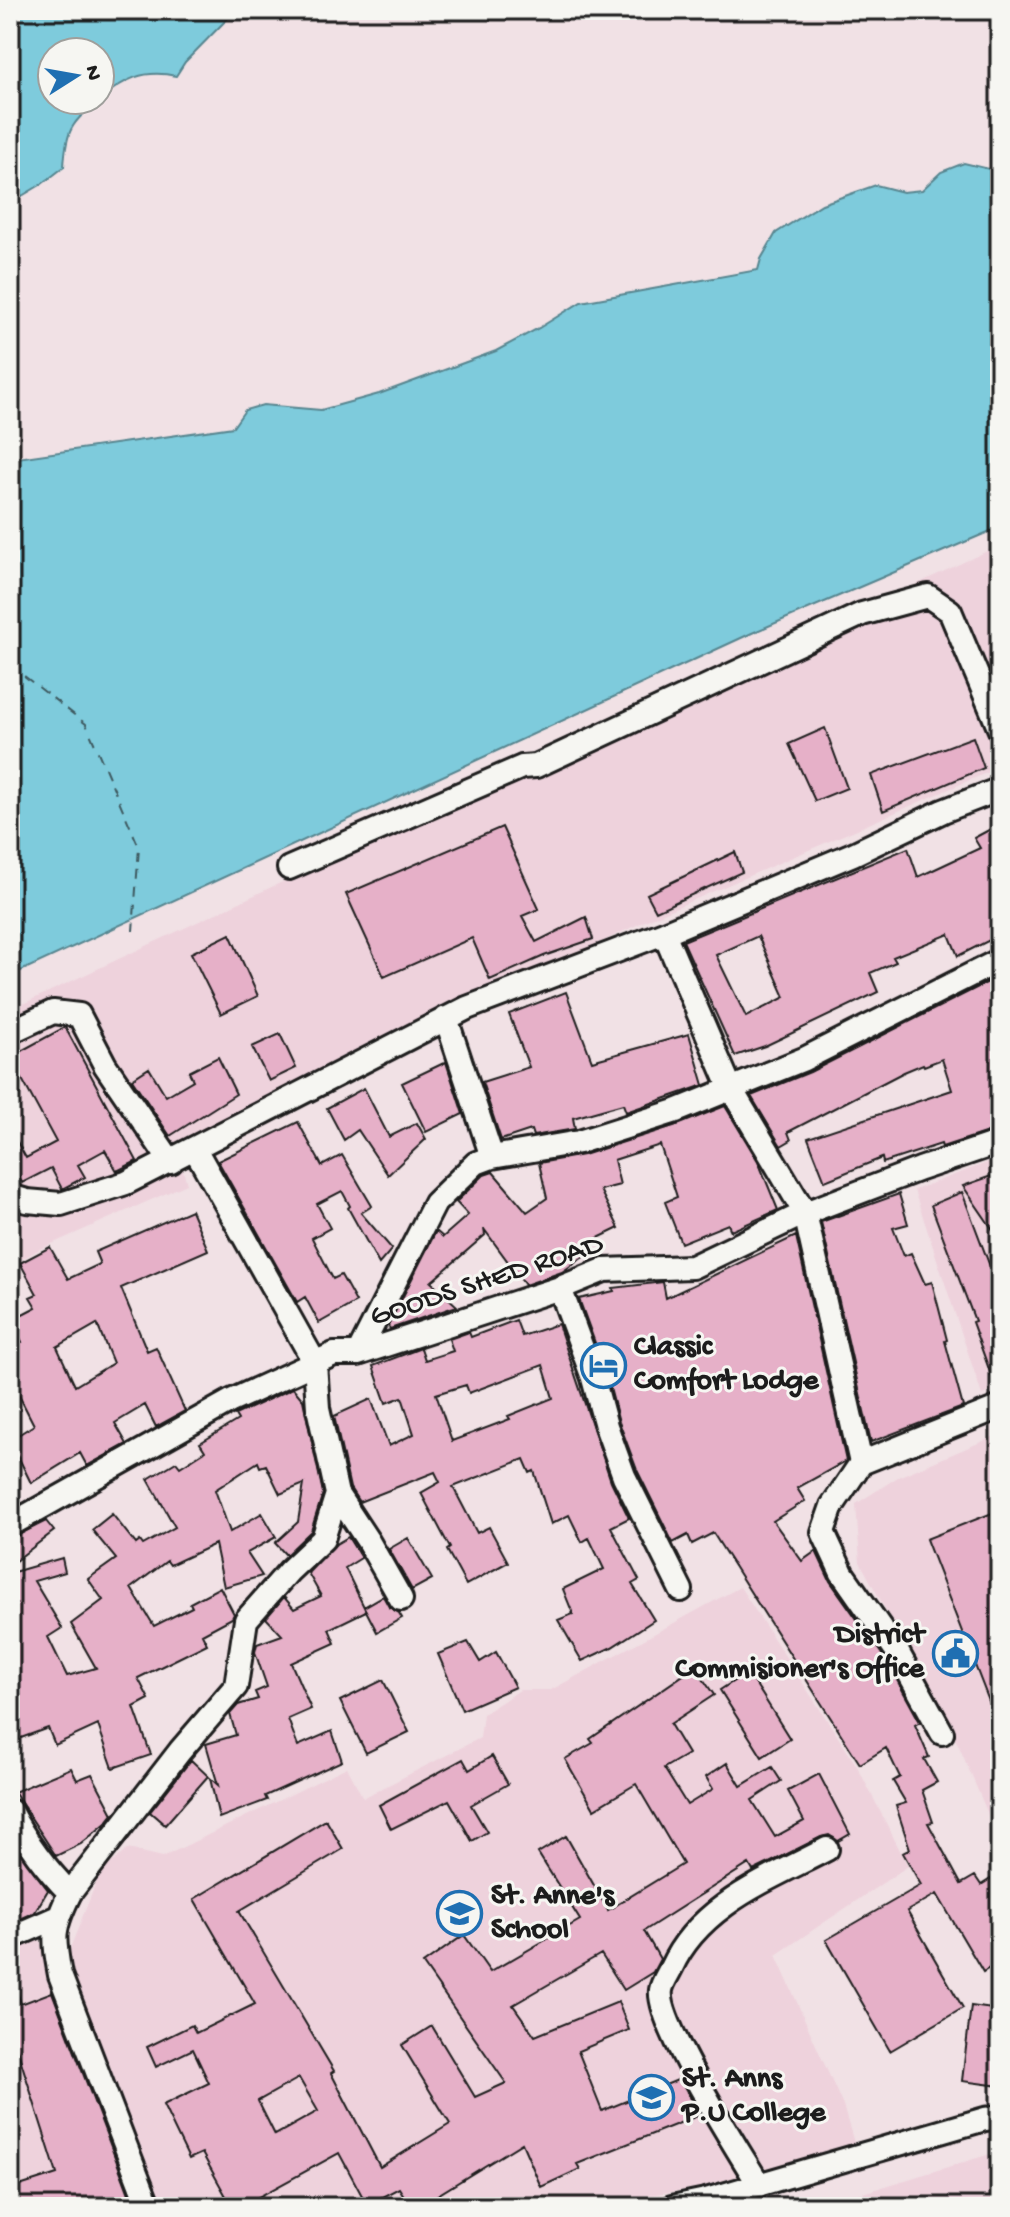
<svg xmlns="http://www.w3.org/2000/svg" width="1010" height="2217" font-family="'Gochi Hand',sans-serif">
<rect width="100%" height="100%" fill="#f1e1e5"/>
<filter id="ink" filterUnits="userSpaceOnUse"><feTurbulence type="fractalNoise" baseFrequency=".0125" numOctaves="2"/><feDisplacementMap in="SourceGraphic" scale="16" xChannelSelector="R" yChannelSelector="G"/><feConvolveMatrix kernelMatrix="1 2 1 2 8 2 1 2 1" color-interpolation-filters="sRGB"/></filter>
<g filter="url(#ink)">
<!-- built -->
<path fill="#eed2dc" d="M1000,545V767L645,921L176,1145L187,1184L40,1249L10,1266V1010Z
M1000,1158V1388L982,1395L914,1190Z
M1000,1434V1842L958,1744L860,1562L856,1504L898,1477Z
M740,1587L857,1766L908,1866L776,1955L843,2106L855,2146L706,2187L561,2207H157L65,1961L100,1873L128,1849L163,1857L347,1767L363,1798L480,1738L483,1714L520,1690H551Z
M39,1938L135,2207H10V1952Z
M1000,2151V2207H817Z"/>
<!-- water -->
<path fill="#7ecbdc" stroke="#57858f" stroke-width="2" d="M10,10H236L185,62L176,76C143,69 125,79 100,99V52H52V100H99C71,123 66,130 64,167L42,184L10,203Z
M1000,162V527L752,633L10,976V459L233,427L245,410L263,405L321,410L379,394L496,351L539,328L581,302L758,270L761,259L776,233L822,204L876,185L903,192L922,190L941,172L964,163L989,169Z"/>
<g fill="none" stroke-linecap="round" stroke-linejoin="round">
<!-- ferry -->
<path stroke="#3e595f" stroke-width="2" stroke-dasharray="10 8" stroke-linecap="butt" d="M10,665L86,724L139,847L133,931"/>
</g>
<!-- building -->
<path fill="#e6b0c8" stroke="#1c1c1c" stroke-width="2" fill-rule="evenodd" d="M825,728L847,788L815,801L789,744Z
M973,737L984,768L883,811L871,775Z
M1000,824V935L958,956L949,934L893,957L896,962L870,973L878,992L765,1046L735,1056L683,941L908,848L918,877L980,848L974,838ZM758,936L785,997L746,1017L716,955Z
M502,827L539,909L522,916L536,942L586,917L593,939L544,956L490,980L472,938L384,977L346,894Z
M735,852L742,872L656,911L647,894Z
M230,934L258,996L221,1014L191,953Z
M1000,976V1128L942,1147L941,1144L883,1163L882,1158L825,1181L808,1138L952,1090L942,1059L924,1066L923,1064L904,1072L788,1132L791,1140L781,1146L751,1096L810,1072Z
M566,992L592,1061L689,1034L704,1085L626,1112L623,1104L573,1118L575,1129L533,1136L531,1130L501,1140L482,1082L529,1067L509,1014Z
M65,1027L137,1161L117,1171L105,1150L78,1165L85,1177L62,1189L51,1168L22,1183L10,1160V1129L26,1158L56,1142L10,1057Z
M280,1034L296,1068L269,1081L252,1047Z
M218,1057L236,1094L170,1136L132,1079L149,1068L166,1096L193,1080L189,1072Z
M446,1062L463,1114L426,1132L402,1083Z
M364,1088L389,1137L417,1123L426,1139L388,1175L358,1130L344,1140L327,1108Z
M725,1106L758,1161L778,1210L731,1231L728,1224L681,1243L665,1202L677,1197L660,1145L614,1160L620,1185L600,1190L619,1228L588,1243L593,1250L562,1272L525,1285L484,1229L485,1235L431,1282L457,1306L390,1329L388,1326L436,1231L443,1237L468,1215L456,1202L484,1175L493,1172L527,1212L547,1198L539,1163L583,1155L680,1124Z
M298,1122L322,1166L342,1155L372,1206L361,1213L392,1249L379,1264L348,1208L350,1206L342,1191L317,1204L330,1228L312,1238L333,1279L341,1275L356,1302L319,1323L305,1297L297,1302L218,1161Z
M1000,1173V1240L963,1186Z
M962,1192L1000,1293V1393L998,1394L972,1322L975,1321L931,1205Z
M899,1194L908,1224L893,1228L904,1256L911,1253L925,1284L932,1282L947,1340L945,1341L963,1407L871,1442L821,1222Z
M191,1210L208,1250L121,1288L147,1351L156,1347L185,1411L156,1427L145,1405L115,1423L127,1444L87,1466L80,1453L31,1483L10,1440L34,1425L10,1378V1347L22,1342L11,1320L36,1307L30,1297L37,1294L20,1263L50,1247L68,1279L100,1264L95,1252ZM97,1324L113,1363L75,1386L57,1347Z
M796,1236L846,1461L797,1488L805,1501L773,1521L802,1561L816,1551L830,1581L886,1660L920,1722L915,1725L929,1757L924,1759L937,1782L922,1790L933,1822L928,1823L961,1884L975,1876L981,1885L1000,1873V1961L983,1972L937,1894L907,1911L963,2008L890,2051L826,1940L921,1885L903,1853L910,1849L896,1806L906,1803L893,1781L900,1777L886,1748L860,1764L713,1533L692,1544L688,1535L673,1543L637,1470L619,1422L606,1373L579,1299L614,1291L613,1288L663,1282L666,1298Z
M516,1320L522,1336L558,1324L611,1481L629,1518L611,1527L639,1580L632,1584L654,1620L612,1647L582,1661L558,1620L573,1614L563,1589L604,1569L589,1538L582,1542L569,1515L551,1524L534,1471L530,1473L524,1459L453,1487L477,1533L489,1527L508,1562L466,1585L447,1550L450,1548L421,1493L440,1482L435,1472L359,1502L350,1488L334,1416L371,1399L389,1446L414,1434L402,1397L386,1403L373,1366L421,1348L425,1360L453,1351L449,1339L469,1332L471,1337ZM543,1365L553,1398L508,1416L510,1419L452,1441L436,1394L466,1385L469,1393Z
M293,1388L303,1400L323,1493L311,1531L286,1555L275,1543L298,1522L304,1484L280,1494L266,1465L260,1467L258,1462L215,1490L230,1532L262,1513L276,1537L247,1553L262,1576L224,1587L215,1544L170,1565L167,1561L131,1588L154,1626L192,1607L190,1603L220,1587L234,1614L232,1618L202,1634L207,1644L138,1678L149,1699L134,1707L151,1755L113,1768L98,1725L55,1745L48,1728L10,1742V1573L62,1558L65,1572L34,1581L62,1628L48,1637L67,1676L96,1668L71,1624L103,1600L88,1579L116,1559L92,1530L112,1514L136,1544L140,1541L143,1545L175,1527L148,1479L176,1462L180,1467L205,1451L200,1443L238,1420L235,1415Z
M1000,1510V1578L991,1581L1000,1603L999,1727L926,1539Z
M46,1521L54,1531L10,1565V1539Z
M348,1537L361,1558L345,1568L366,1611L329,1629L335,1643L291,1663L311,1709L288,1719L298,1746L332,1731L342,1761L265,1796L267,1800L219,1818L210,1778L218,1785L206,1744L236,1735L230,1714L238,1705L258,1699L255,1692L267,1687L255,1652L257,1644L282,1635L266,1618L284,1597L294,1609L321,1596L308,1573L336,1544Z
M408,1538L432,1579L412,1590L389,1549Z
M383,1596L389,1607L399,1613L402,1618L377,1632L364,1607Z
M468,1642L480,1662L496,1652L515,1687L462,1710L438,1654Z
M695,1667L714,1695L670,1724L688,1754L664,1768L687,1805L713,1789L706,1777L727,1763L741,1786L772,1767L781,1781L752,1800L775,1837L804,1821L788,1791L819,1774L850,1834L838,1841L829,1835L821,1837L753,1871L749,1864L644,1931L660,1959L653,1972L624,1990L601,1954L513,2005L535,2036L618,2002L629,2030L578,2051L602,2111L680,2079L700,2115L577,2164L580,2169L541,2187L522,2143L418,2207H411L399,2188L367,2205L339,2153L240,2207H232L202,2153L189,2159L163,2105L209,2083L193,2049L156,2067L147,2047L192,2025L196,2033L255,2004L194,1899L326,1820L343,1849L239,1911L334,2071L331,2073L380,2167L450,2124L402,2045L432,2026L475,2097L506,2083L423,1964L464,1935L490,1972L580,1920L538,1853L566,1836L608,1910L683,1864L636,1784L594,1809L565,1759L593,1743L590,1739ZM299,2078L318,2111L275,2135L258,2101Z
M748,1672L790,1739L762,1757L720,1690Z
M383,1680L409,1732L366,1753L340,1701Z
M492,1756L508,1784L471,1805L487,1832L472,1841L449,1800L391,1829L379,1805L463,1759L469,1770Z
M191,1760L208,1776L165,1825L150,1812Z
M71,1768L77,1780L92,1774L113,1814L106,1823L81,1844L56,1856L14,1792Z
M10,1839L48,1890L35,1912L10,1923Z
M10,1979H13L21,2004L52,1992L134,2207H10V2189L57,2174L10,2027Z
M971,2006L1000,2010V2086L962,2081Z"/>
<g fill="none" stroke-linecap="round" stroke-linejoin="round">
<defs>
<path id="minor" d="M289,868L522,767L536,766L862,614L928,596L950,611L1000,730
M664,933L731,1089L805,1213L861,1463L832,1506L823,1532L842,1573L898,1653L942,1733
M446,1018L492,1157
M10,1032L53,1012L79,1015L105,1065L171,1162
M10,1196L27,1201L61,1204L126,1183L467,1008L664,933L853,854L943,811L1000,789
M560,1288L593,1378L606,1426L624,1476L681,1590
M358,1354L435,1203L476,1163L492,1157L579,1142L676,1111L804,1059L1000,960
M861,1463L1000,1407
M337,1494L368,1541L401,1599
M10,1525L231,1401L334,1354H358L560,1288L604,1270L692,1267L805,1213L920,1169L1000,1142
M10,1811C26,1842 46,1869 70,1893
M10,1938L58,1917
M759,2185C739,2151 656,2023 661,1990C662,1983 668,1974 671,1968C699,1905 770,1879 827,1849
M149,2207L60,1975C53,1937 52,1929 70,1893L180,1751L236,1686L246,1620L289,1571L323,1539L337,1494L318,1408L315,1363L195,1149
M672,2207L706,2200L985,2119L1000,2117"/>
</defs>
<!-- minor casing -->
<use href="#minor" stroke="#1c1c1c" stroke-width="28"/>
<!-- minor -->
<use href="#minor" stroke="#f6f6f2" stroke-width="22"/>
</g>
</g>
<!-- icons -->
<defs>
<symbol id="hotel-ring" viewBox="-11 -11 22 22"><circle r="9.5" fill="#f6f6f2" stroke="#1f6fb2" stroke-width="1.5"/><path d="M-6-4.5h1.5V1H6V5H4.5V3h-9V5H-6ZM-4 0a1.8 1.8 0 1 1 3.6 0ZM.5 0V-2.5h3Q6-2.5 6 0Z" fill="#1f6fb2"/></symbol>
<symbol id="civic-ring" viewBox="-11 -11 22 22"><circle r="9.5" fill="#f6f6f2" stroke="#1f6fb2" stroke-width="1.5"/><path d="M-.6-6.5H3V-4.5H.6V-3L4-1V1h2V6H-6V1h2V-1L-.6-3ZM-1.2 2.5V6h2.4V2.5Z" fill="#1f6fb2"/></symbol>
<symbol id="school-ring" viewBox="-11 -11 22 22"><circle r="9.5" fill="#f6f6f2" stroke="#1f6fb2" stroke-width="1.5"/><path d="M0-5L7-2L0 1L-7-2ZM-4 1L0 2.5L4 1V4Q0 6-4 4Z" fill="#1f6fb2"/></symbol>
<symbol id="university-ring" viewBox="-11 -11 22 22"><circle r="9.5" fill="#f6f6f2" stroke="#1f6fb2" stroke-width="1.5"/><path d="M0-5L7-2L0 1L-7-2ZM-4 1L0 2.5L4 1V4Q0 6-4 4Z" fill="#1f6fb2"/></symbol>
</defs>
<g fill-rule="evenodd">
<use href="#hotel-ring" x="578" y="1340" width="51" height="51"/>
<use href="#civic-ring" x="930" y="1628" width="51" height="51"/>
<use href="#school-ring" x="434" y="1888" width="51" height="51"/>
<use href="#university-ring" x="626" y="2072" width="51" height="51"/>
</g>
<g text-anchor="middle" dominant-baseline="central" stroke-width="6" stroke-linejoin="round" paint-order="stroke">
<!-- street labels -->
<g font-size="30" fill="#1c1c1c" stroke="#f6f6f2">
<text transform="translate(487 1282) rotate(-18)">GOODS SHED ROAD</text>
</g>
<!-- poi labels -->
<g font-size="30" font-weight="bold" fill="#1c1c1c" stroke="#f6f6f2" text-anchor="start">
<text x="634" y="1348">Classic<tspan x="634" dy="34">Comfort Lodge</tspan></text>
<text x="924" y="1636" text-anchor="end">District<tspan x="924" dy="34">Commisioner's Office</tspan></text>
<text x="491" y="1897">St. Anne's<tspan x="491" dy="34">School</tspan></text>
<text x="682" y="2080">St. Anns<tspan x="682" dy="34">P.U College</tspan></text>
</g>
</g>
<!-- margin -->
<rect width="1010" height="2217" fill="none" stroke="#f6f6f2" stroke-width="40"/>
<rect x="20" y="20" width="970" height="2177" fill="none" stroke="#1c1c1c" stroke-width="3" filter="url(#ink)"/>
<!-- north arrow -->
<g transform="translate(76 76) rotate(79)"><circle r="38" fill="#f6f6f2" stroke="#9f9f9c" stroke-width="2"/>
<path d="M0-6L14 30L0 20L-14 30Z" fill="#1f6fb2"/>
<text y="-12" font-size="22" font-weight="bold" text-anchor="middle" fill="#1c1c1c">N</text>
</g>
</svg>
